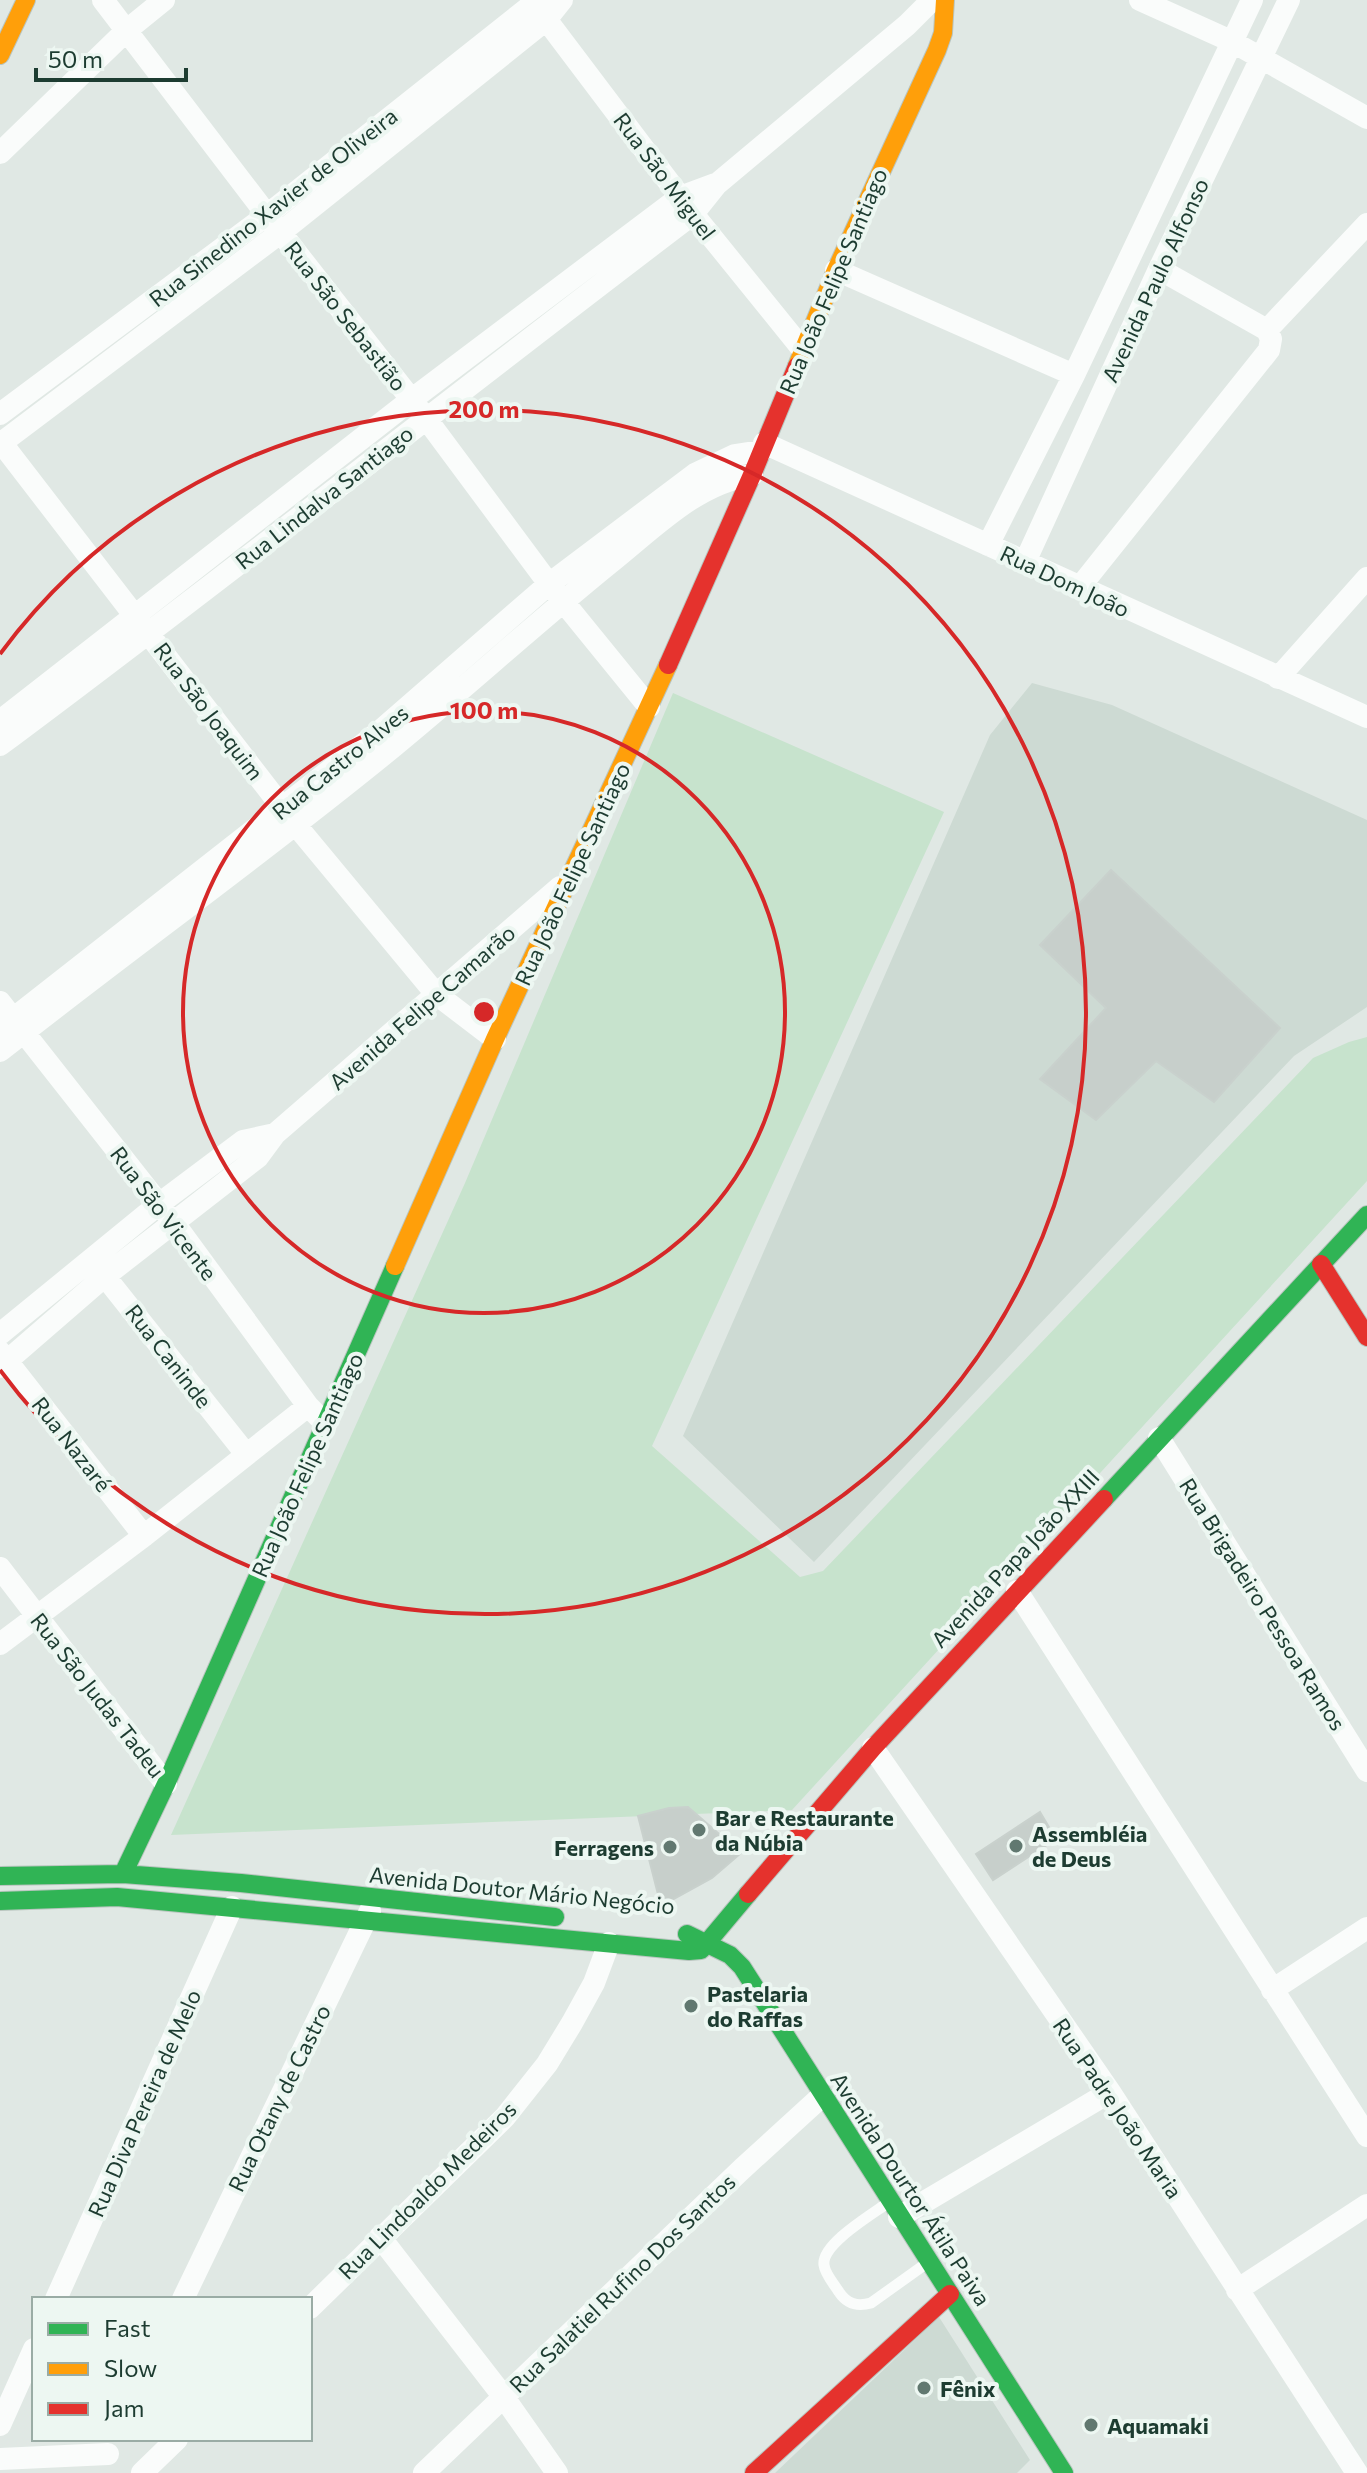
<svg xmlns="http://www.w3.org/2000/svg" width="1367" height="2473" font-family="Commissioner,sans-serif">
<rect width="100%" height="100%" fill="#e0e8e4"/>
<!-- built -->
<path fill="#cddad3" d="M1032,683L1112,705L1367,820V1007L1294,1056L814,1562L683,1436L990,735Z
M939,2317L1030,2460L1017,2473H775Z"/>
<!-- green -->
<path fill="#c7e3cd" d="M673,693L944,812L652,1446L800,1577L823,1571L1313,1058L1349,1042L1367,1037V1181L792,1810L171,1835L465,1183Z"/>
<!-- building -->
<path fill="#c7cfcb" stroke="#c9d1cd" stroke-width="2" d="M1111,870L1280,1028L1214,1102L1156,1061L1096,1120L1040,1079L1106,1008L1040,945Z
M688,1807L741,1853L712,1878L661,1906L638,1816L669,1808Z
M1040,1812L1056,1839L993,1880L976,1854Z"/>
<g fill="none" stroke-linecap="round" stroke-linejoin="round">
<defs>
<path id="fast" d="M1104,1499L1367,1215
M123,1874L166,1784L395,1266
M0,1876L123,1874L241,1883L555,1917
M0,1901L117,1897L689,1951L701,1950L748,1894
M687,1934L730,1955L742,1967L1064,2473"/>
<path id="slow" d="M0,55L26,0
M797,366L836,270L937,50L943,33L945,0
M395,1266L495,1039L668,665"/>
<path id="jam" d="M668,665L752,475L797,366
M1321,1264L1367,1337
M748,1894L873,1748L1104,1499
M754,2473L950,2294"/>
</defs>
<!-- fast casing -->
<use href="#fast" stroke="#b9c5bf" stroke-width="20"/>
<!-- slow casing -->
<use href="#slow" stroke="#b9c5bf" stroke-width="20"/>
<!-- jam casing -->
<use href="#jam" stroke="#b9c5bf" stroke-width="20"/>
<!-- lane -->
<path stroke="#fafcfb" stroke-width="11" d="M889,2202C873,2214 821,2244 824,2265C825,2274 834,2284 839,2292C847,2304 857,2307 871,2303L927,2263"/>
<!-- street -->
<path stroke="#fafcfb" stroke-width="22" d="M103,0L267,215L425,417L549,584L649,707
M1140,0L1231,41L1367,118
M539,10L693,214L803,350
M0,153L127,30L164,0
M836,270L1074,375
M1267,330L1367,224
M0,414L267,215L533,4L544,0
M0,441L295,824L436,994L495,1039
M764,443L1367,717
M0,444L280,233L546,20L562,0
M988,545L1074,375L1252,0
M1025,562L1159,269L1289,0
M1079,588L1269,350L1271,339L1267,330L1159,269
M1278,678L1367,578
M0,721L411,400L680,197L715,184
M0,745C234,571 461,390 693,214L717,184L907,25L932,0
M0,1002L174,1223L308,1406L326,1424
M0,1029L380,731L549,584L695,474L735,455L761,451
M0,1051C130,948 265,852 393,747C466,687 536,623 610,563C653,529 696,483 752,475
M95,1264L246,1454
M0,1334L159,1204L243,1141L275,1134
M0,1352L144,1536
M0,1367L105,1276L258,1157L275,1134L560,887
M1159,1438L1367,1771
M0,1568L166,1784
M1017,1591L1367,2136
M0,1644L144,1536L308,1406
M873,1748L1110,2092L1357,2473
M1272,1990L1367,1928
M899,2217L1110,2092
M380,2237L503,2396L557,2473
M1237,2290L1367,2205
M56,2299L232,1907
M183,2299L370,1911
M310,2308L505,2117L547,2064L572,2023L594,1983L609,1943
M0,2425L34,2349
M0,2459L108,2454
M142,2473L177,2439
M424,2473L742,2169L822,2096"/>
<!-- fast -->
<use href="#fast" stroke="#30b455" stroke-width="18"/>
<!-- slow -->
<use href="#slow" stroke="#ff9f0a" stroke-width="18"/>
<!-- jam -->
<use href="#jam" stroke="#e5322d" stroke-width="18"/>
</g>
<!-- distance rings -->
<g fill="none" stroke="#d62828" stroke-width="4">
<circle cx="484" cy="1012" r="301"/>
<path d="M0 654A602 602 0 1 1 0 1370"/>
</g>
<!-- markers -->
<g fill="#617870" stroke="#edf7f2" stroke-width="3">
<circle cx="699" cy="1830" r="8"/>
<circle cx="1016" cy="1846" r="8"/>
<circle cx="670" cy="1847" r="8"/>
<circle cx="691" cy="2006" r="8"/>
<circle cx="924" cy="2388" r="8"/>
<circle cx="1091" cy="2425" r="8"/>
</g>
<g text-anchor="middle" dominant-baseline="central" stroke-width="8" stroke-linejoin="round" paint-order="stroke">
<!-- street labels -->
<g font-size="22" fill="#1d3c31" stroke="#edf7f2">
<text transform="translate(665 176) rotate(53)">Rua São Miguel</text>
<text transform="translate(273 207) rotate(-38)">Rua Sinedino Xavier de Oliveira</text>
<text transform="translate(1155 280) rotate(-65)">Avenida Paulo Alfonso</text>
<text transform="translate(833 281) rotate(-67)">Rua João Felipe Santiago</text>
<text transform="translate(346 316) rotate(52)">Rua São Sebastião</text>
<text transform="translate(324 497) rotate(-38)">Rua Lindalva Santiago</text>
<text transform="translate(1065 581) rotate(25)">Rua Dom João</text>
<text transform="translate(209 711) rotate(53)">Rua São Joaquim</text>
<text transform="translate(340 762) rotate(-39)">Rua Castro Alves</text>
<text transform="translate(572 874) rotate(-65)">Rua João Felipe Santiago</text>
<text transform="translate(422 1007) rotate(-41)">Avenida Felipe Camarão</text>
<text transform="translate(164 1213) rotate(53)">Rua São Vicente</text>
<text transform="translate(169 1356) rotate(52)">Rua Caninde</text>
<text transform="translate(72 1444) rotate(52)">Rua Nazaré</text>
<text transform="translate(307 1465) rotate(-66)">Rua João Felipe Santiago</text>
<text transform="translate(1015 1558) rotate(-47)">Avenida Papa João XXIII</text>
<text transform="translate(1263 1604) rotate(58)">Rua Brigadeiro Pessoa Ramos</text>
<text transform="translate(98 1695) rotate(52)">Rua São Judas Tadeu</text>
<text transform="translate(522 1890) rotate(6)">Avenida Doutor Mário Negócio</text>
<text transform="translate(279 2098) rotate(-64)">Rua Otany de Castro</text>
<text transform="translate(144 2103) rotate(-66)">Rua Diva Pereira de Melo</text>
<text transform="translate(1118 2108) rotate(56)">Rua Padre João Maria</text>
<text transform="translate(911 2189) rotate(57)">Avenida Dourtor Átila Paiva</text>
<text transform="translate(427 2190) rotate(-45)">Rua Lindoaldo Medeiros</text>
<text transform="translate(622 2283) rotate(-44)">Rua Salatiel Rufino Dos Santos</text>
</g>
<!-- poi labels -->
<g font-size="22" font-weight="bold" fill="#1d3c31" stroke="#edf7f2" text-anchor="start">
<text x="715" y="1817">Bar e Restaurante<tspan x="715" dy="25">da Núbia</tspan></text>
<text x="1032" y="1833">Assembléia<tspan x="1032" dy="25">de Deus</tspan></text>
<text x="654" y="1847" text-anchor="end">Ferragens</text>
<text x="707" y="1993">Pastelaria<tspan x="707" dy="25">do Raffas</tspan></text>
<text x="940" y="2388">Fênix</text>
<text x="1107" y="2425">Aquamaki</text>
</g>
</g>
<circle cx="484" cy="1012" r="12" fill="#d62828" stroke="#edf7f2" stroke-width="4"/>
<g font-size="24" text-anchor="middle" font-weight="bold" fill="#d62828" stroke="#edf7f2" stroke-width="8" stroke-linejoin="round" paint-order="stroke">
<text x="484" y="418">200 m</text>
<text x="484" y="719">100 m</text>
</g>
<!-- legend -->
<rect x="32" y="2297" width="280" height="144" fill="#edf7f2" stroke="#9aaca5" stroke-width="2"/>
<rect x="48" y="2323" width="40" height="12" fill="#30b455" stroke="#9aaca5" stroke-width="2"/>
<text x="104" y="2337" font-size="24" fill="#1d3c31">Fast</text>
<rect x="48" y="2363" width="40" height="12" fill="#ff9f0a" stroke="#9aaca5" stroke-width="2"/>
<text x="104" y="2377" font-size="24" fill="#1d3c31">Slow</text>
<rect x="48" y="2403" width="40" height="12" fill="#e5322d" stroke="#9aaca5" stroke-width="2"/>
<text x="104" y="2417" font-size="24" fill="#1d3c31">Jam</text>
<!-- scale -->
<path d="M36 68v12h150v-12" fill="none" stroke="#1d3c31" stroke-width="4"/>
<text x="48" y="68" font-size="24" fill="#1d3c31" stroke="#edf7f2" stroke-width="6" paint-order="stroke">50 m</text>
</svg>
